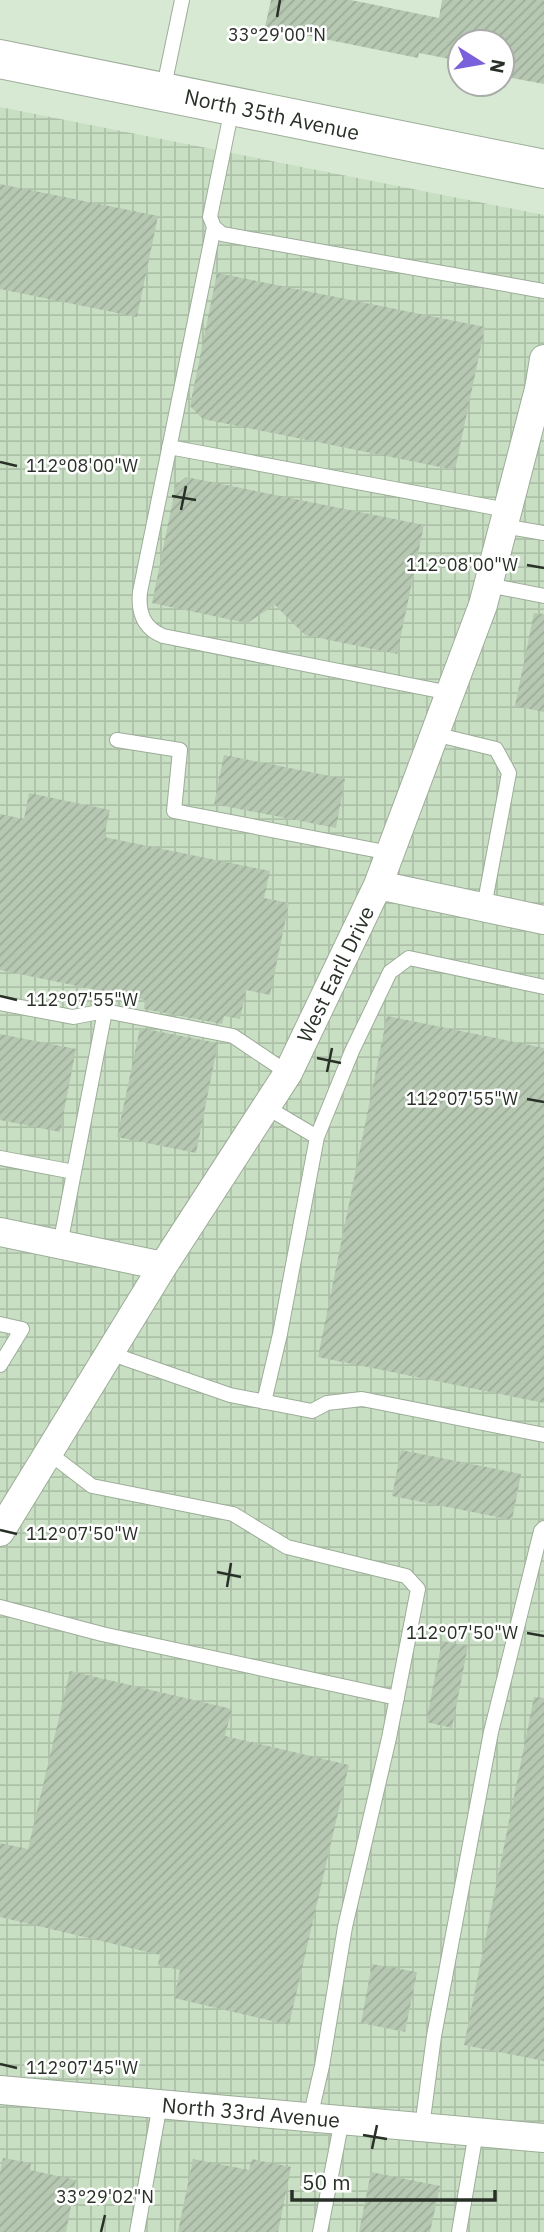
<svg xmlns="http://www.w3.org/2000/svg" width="544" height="2232" font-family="'IBM Plex Sans',sans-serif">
<defs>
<pattern id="industrial-grid" width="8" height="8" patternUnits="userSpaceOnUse" patternTransform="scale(1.75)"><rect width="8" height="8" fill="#c9dfc4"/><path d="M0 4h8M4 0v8" fill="none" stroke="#adc0a8"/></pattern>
<pattern id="building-hatch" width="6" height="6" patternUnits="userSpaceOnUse" patternTransform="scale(1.75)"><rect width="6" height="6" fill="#b6c8b2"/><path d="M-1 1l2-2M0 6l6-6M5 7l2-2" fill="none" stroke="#9cac99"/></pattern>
</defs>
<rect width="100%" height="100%" fill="#d7e9d3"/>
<!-- industrial -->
<path fill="url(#industrial-grid)" d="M0,107L544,215V2232H0Z"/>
<!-- building -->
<path fill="url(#building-hatch)" d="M271,0H351L439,18L442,0H544V84L502,76V42H460V61L419,53L418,58L265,27Z
M0,184L158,216L137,317L0,289Z
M217,273L485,327L455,470L203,419L190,406Z
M186,477L424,525L397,654L305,635L275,605L247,623L152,603L176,485Z
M534,613L544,614V712L515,706Z
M224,755L345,779L336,828L214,804Z
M29,793L110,810L104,837L270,871L264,898L289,903L270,995L246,990L240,1019L224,1016L222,1024L144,1009L145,1000L0,970V814L24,819Z
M387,1016L544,1048V1403L318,1357Z
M140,1028L218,1043L196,1153L117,1137Z
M0,1034L76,1049L60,1132L0,1120Z
M401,1450L521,1474L512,1520L392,1496Z
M442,1641L468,1646L452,1728L426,1722Z
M70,1671L232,1709L225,1736L349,1765L289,2025L174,1998L180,1970L158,1965L160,1955L0,1917V1843L28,1849Z
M534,1697L544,1698V2061L464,2045Z
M372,1964L417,1972L405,2032L361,2023Z
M3,2158L31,2163L30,2170L76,2180L66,2232H0V2173Z
M193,2159L249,2170L252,2159L291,2167L278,2232H178Z
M371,2172L440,2186L430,2232H359Z"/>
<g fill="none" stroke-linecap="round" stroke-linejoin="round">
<defs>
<path id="service" d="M163,91L182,0
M232,108L210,217L214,227L222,234L544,291
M214,227L140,592C138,612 143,628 163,636L450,693
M169,447L507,510
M503,526L544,533
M488,585L544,596
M434,734L496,749L509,773L484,907
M117,740L180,750L174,811L390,853
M0,1003L73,1017L105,1011L233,1036L288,1073
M317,1137L352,1051L390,972L409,958L544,987
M0,1158L74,1172
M60,1245L105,1011
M0,1324L22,1329L0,1365
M109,1353L230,1395L312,1411L327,1403L362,1399L544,1435
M264,1402L280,1334L317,1137L266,1107
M49,1453L92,1486L233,1514L287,1547L406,1576L418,1589L389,1738L345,1927L322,2066L310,2118
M0,1607L102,1634L397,1698
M422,2127L434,2036L491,1732L541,1531L544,1528
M137,2232L160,2104
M320,2232L342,2120
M459,2232L476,2132"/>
<path id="minor" d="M378,885L544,920
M0,1232L163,1266
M0,1532L163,1266L288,1073L378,885L483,605L539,389L544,359
M0,2090L544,2138"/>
<path id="secondary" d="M0,59L544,169"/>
</defs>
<!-- service casing -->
<use href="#service" stroke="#9cad98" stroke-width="16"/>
<!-- minor casing -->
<use href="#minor" stroke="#9cad98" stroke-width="30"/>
<!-- secondary casing -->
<use href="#secondary" stroke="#9cad98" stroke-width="40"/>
<!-- service -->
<use href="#service" stroke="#fff" stroke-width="14"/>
<!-- minor -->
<use href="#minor" stroke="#fff" stroke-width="28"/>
<!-- secondary -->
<use href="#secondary" stroke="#fff" stroke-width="38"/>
</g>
<!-- ticks -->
<path fill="none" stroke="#293027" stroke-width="2.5" d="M277,17L280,0M0,462L17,466M172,496L196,500M181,510L186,486M527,565L544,568M0,996L17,1000M317,1058L341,1063M327,1072L332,1048M527,1099L544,1102M0,1530L17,1534M217,1572L241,1577M227,1587L231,1563M527,1633L544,1636M0,2064L17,2068M363,2135L387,2139M372,2149L377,2125M101,2232L105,2215"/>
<g text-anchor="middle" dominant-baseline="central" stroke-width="5" stroke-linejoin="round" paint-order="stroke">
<!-- street labels -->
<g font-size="21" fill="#293027" stroke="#fff">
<text transform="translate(272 114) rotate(12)">North 35th Avenue</text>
<text transform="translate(335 974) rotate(-64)">West Earll Drive</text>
<text transform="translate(251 2112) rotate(5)">North 33rd Avenue</text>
</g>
</g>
<g font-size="18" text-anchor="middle" fill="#293027" stroke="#fff" stroke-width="5" stroke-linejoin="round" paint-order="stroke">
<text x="277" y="41">33°29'00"N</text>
<text x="82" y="472">112°08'00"W</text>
<text x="462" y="571">112°08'00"W</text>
<text x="82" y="1006">112°07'55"W</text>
<text x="462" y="1105">112°07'55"W</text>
<text x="82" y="1540">112°07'50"W</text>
<text x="462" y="1639">112°07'50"W</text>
<text x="82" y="2074">112°07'45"W</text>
<text x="105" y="2203">33°29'02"N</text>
</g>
<!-- north arrow -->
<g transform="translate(481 63) rotate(101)"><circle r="33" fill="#ffffff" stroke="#a9aca9" stroke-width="2"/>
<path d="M0-5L12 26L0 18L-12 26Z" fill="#7b60db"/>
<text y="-10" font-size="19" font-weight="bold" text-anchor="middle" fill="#293027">N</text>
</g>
<!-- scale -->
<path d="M292 2190v10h203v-10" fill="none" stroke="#293027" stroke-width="3.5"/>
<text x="302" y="2190" font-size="21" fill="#293027" stroke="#ffffff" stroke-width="5" paint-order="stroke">50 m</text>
</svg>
